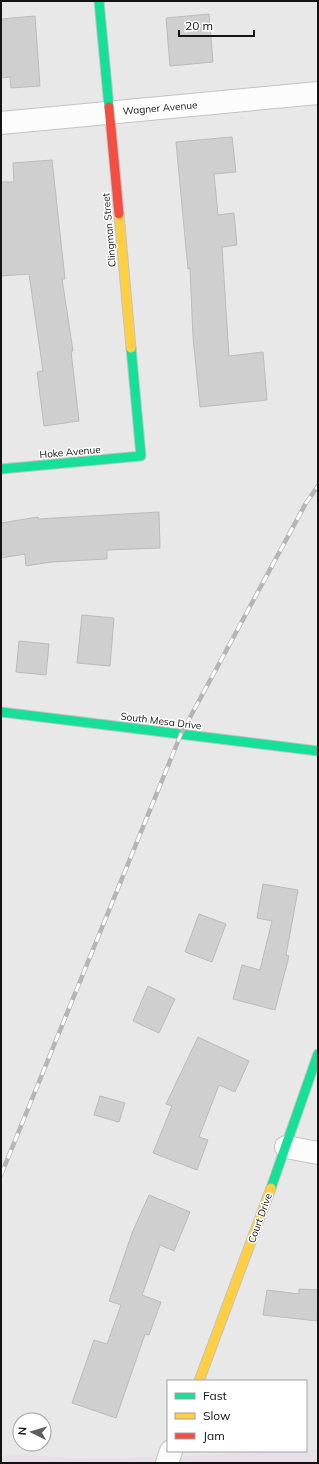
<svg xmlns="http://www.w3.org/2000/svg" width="319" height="1464" font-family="Mulish,sans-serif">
<rect width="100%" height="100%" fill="#e8e8e9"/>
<!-- education -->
<path fill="#e9dfe8" d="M318,1449V1463H1V1457L11,1454L72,1458L169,1457Z"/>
<!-- building -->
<path fill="#cfcfd0" stroke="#bbbbbc" d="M209,14L213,62L170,66L166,18Z
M35,16L40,86L11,88L10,77L1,78V19Z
M232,137L236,172L214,174L218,215L234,213L237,245L222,247L229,356L263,352L267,400L200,407L193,337L190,268L188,269L176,142Z
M52,160L65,279H62L73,351H71L79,421L44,426L37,372L43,371L29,274L1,276V182H14L13,163Z
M159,512L160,548L107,550V559L51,562L26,566L25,554L1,558V523L38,517V519Z
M82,615L114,618L110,666L77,663Z
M19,641L49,644L46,675L16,672Z
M263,884L298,890L286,955L289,956L275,1010L233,999L242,965L260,970L272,921L257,918Z
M199,914L226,924L212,962L185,952Z
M148,986L175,999L159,1033L133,1021Z
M198,1037L249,1061L235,1092L219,1085L199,1137L208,1140L197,1170L153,1153L172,1106L166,1104Z
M100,1096L125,1103L119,1122L94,1115Z
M149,1195L190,1212L174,1251L160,1245L142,1295L161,1302L149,1335L145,1334L116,1418L72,1403L94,1340L107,1344L121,1305L109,1301L132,1233Z
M299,1289L318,1290V1321L263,1315L267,1290L299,1294Z"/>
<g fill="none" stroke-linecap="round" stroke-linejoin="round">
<defs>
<path id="street" d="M1,123L318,93
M286,1147L318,1153
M167,1463L171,1451"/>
<path id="fast" d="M99,1L109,107
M1,469L141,456L131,348
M1,712L318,751
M271,1188L318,1054"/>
<path id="slow" d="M119,214L131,348
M199,1381L271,1188"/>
<path id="jam" d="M109,107L119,214"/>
</defs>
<!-- street casing -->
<use href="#street" stroke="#c3c3c4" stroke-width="24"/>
<!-- fast casing -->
<use href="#fast" stroke="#c3c3c4" stroke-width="11"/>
<!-- slow casing -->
<use href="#slow" stroke="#c3c3c4" stroke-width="11"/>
<!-- jam casing -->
<use href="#jam" stroke="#c3c3c4" stroke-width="11"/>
<!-- street -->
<use href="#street" stroke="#fcfcfc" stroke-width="22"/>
<!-- fast -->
<use href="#fast" stroke="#16e098" stroke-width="9"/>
<!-- slow -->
<use href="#slow" stroke="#ffcf43" stroke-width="9"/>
<!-- jam -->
<use href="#jam" stroke="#f24e42" stroke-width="9"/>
<defs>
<path id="rail" d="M1,1175L181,734L306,503L318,486"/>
</defs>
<!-- rail casing -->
<use href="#rail" stroke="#b5b5b6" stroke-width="4.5"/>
<!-- rail -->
<use href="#rail" stroke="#fff" stroke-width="3" stroke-dasharray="9" stroke-linecap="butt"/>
</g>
<g text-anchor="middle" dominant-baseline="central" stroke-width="3" stroke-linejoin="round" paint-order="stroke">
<!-- street labels -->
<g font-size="10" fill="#131314" stroke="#fff">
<text transform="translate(160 108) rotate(-5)">Wagner Avenue</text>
<text transform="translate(109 230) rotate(-95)">Clingman Street</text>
<text transform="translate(70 452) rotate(-5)">Hoke Avenue</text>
<text transform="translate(161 721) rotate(7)">South Mesa Drive</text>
<text transform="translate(260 1218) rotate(-70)">Court Drive</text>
</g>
</g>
<!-- border -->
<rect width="319" height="1464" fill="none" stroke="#131314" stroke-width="4"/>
<!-- legend -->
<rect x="167" y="1380" width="140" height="72" fill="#ffffff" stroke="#a1a1a1"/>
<rect x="175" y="1393" width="20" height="6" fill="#16e098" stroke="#a1a1a1"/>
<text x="203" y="1400" font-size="12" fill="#131314">Fast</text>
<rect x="175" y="1413" width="20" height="6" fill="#ffcf43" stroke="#a1a1a1"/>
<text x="203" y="1420" font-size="12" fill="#131314">Slow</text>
<rect x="175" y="1433" width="20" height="6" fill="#f24e42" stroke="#a1a1a1"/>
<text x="203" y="1440" font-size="12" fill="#131314">Jam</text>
<!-- north arrow -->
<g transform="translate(32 1432) rotate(275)"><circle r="19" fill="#ffffff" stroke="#a1a1a1"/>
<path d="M0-3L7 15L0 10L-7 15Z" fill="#5e5e5f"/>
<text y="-6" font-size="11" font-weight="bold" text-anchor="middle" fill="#131314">N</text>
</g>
<!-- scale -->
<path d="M179 30v6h75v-6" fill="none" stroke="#131314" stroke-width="2"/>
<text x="185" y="30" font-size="12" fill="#131314" stroke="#ffffff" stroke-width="3" paint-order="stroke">20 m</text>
</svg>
